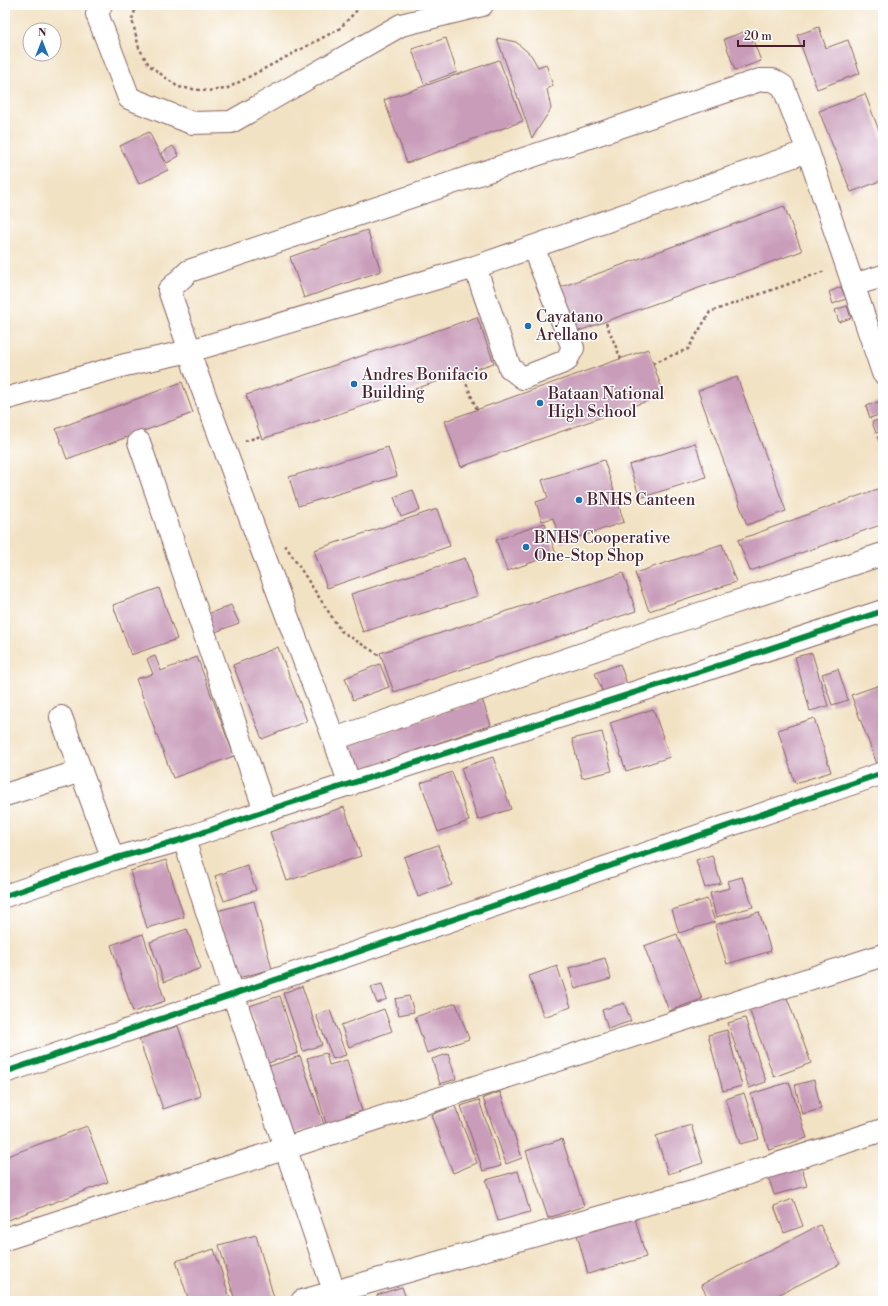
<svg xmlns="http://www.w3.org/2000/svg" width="888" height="1306" font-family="'Libre Bodoni',serif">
<rect width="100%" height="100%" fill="#fff"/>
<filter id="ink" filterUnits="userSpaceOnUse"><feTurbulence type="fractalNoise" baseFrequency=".025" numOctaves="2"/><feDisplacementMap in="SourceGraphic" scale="8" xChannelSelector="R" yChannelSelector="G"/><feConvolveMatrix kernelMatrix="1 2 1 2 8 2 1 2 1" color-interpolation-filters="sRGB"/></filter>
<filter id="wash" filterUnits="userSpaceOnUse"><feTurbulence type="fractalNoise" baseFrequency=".012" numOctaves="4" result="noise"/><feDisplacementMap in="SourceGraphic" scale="16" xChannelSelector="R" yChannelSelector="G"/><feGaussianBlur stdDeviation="0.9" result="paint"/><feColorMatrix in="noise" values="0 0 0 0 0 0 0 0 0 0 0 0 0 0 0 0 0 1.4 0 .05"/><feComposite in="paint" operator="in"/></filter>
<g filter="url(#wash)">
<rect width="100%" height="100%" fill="#f2e2c4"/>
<g id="blocks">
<!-- building -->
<path fill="#c99dba" d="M819,27L826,48L848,40L860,73L817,89L797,35Z
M749,30L761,61L735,70L724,39Z
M446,38L457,72L424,84L412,49Z
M497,38L516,42L531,55L538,67L546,64L553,86L547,89L551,109L532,138Z
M499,60L523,121L407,163L384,100Z
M865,94L883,141V180L851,192L819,111Z
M149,132L168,170L139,184L120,146Z
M173,146L179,156L167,163L161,153Z
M784,206L802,251L576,332L561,287Z
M367,230L381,271L304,298L290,257Z
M841,287L846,299L833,304L829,292Z
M847,306L851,318L839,322L835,310Z
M477,317L494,363L262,439L246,395Z
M648,349L664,395L461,467L445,421Z
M737,377L786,511L747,525L698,391Z
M182,382L193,413L67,459L56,429Z
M878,402L882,414L870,418L866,406Z
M883,418V431L876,433L872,422Z
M883,435V449H882L877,437Z
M695,443L706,477L640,498L629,465Z
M388,447L397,476L298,506L289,477Z
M604,460L624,522L561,543L553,518L542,521L536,502L548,498L542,480Z
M883,487V524L750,571L738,540Z
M413,490L420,510L401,517L394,497Z
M437,509L450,546L327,588L314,550Z
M545,523L556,554L507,571L496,540Z
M722,544L736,582L649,611L635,573Z
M465,558L477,596L363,632L351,594Z
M623,573L636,611L394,692L380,653Z
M159,588L177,639L131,655L113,605Z
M231,605L239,623L210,634L203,616Z
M278,647L307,721L262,739L233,665Z
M812,653L828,706L810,711L795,657Z
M155,656L161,671L197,657L234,756L173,778L136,679L153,674L147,659Z
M380,664L389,687L353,700L345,678Z
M620,664L627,684L603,693L595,673Z
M838,669L848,700L832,705L822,674Z
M883,684V762L877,764L851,695Z
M482,699L491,725L355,771L346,746Z
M653,709L670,757L626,771L610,723Z
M814,718L831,772L795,783L778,730Z
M602,732L612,771L582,778L572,739Z
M493,757L511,809L478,820L461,768Z
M452,772L469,821L438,832L421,783Z
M344,807L361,856L287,881L270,832Z
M438,845L452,885L418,897L404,857Z
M712,855L721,883L705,888L696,860Z
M166,860L184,917L147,928L130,871Z
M247,865L256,890L224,901L215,876Z
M742,877L744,883H745L753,907L716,917L710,893L730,888L728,881Z
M707,899L715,922L679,933L672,910Z
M254,901L272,969L235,979L217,911Z
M759,912L771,951L727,964L715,925Z
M187,929L201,968L164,982L150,942Z
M143,934L165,1001L133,1012L111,945Z
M677,934L702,999L669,1011L644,946Z
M605,958L611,979L575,989L569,968Z
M557,966L571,1007L544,1017L529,976Z
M382,984L387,999L377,1003L371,987Z
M302,986L322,1045L303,1051L283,993Z
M786,995L811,1063L774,1077L749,1009Z
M280,996L298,1053L268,1063L249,1006Z
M409,996L414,1012L399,1015L395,999Z
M456,1003L469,1039L427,1053L415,1017Z
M624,1003L631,1021L608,1029L602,1010Z
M384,1009L392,1031L349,1047L341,1025Z
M330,1010L346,1055L333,1059L316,1015Z
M745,1018L766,1082L749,1088L728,1023Z
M178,1026L201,1096L163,1109L139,1039Z
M727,1030L742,1086L723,1091L708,1035Z
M326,1053L329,1065L347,1060L362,1111L346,1115L348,1121L327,1127L307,1058Z
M448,1054L456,1079L440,1084L432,1059Z
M300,1056L324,1124L288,1136L264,1068Z
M814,1080L821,1109L802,1114L795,1085Z
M789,1082L807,1138L769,1150L751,1094Z
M500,1092L522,1158L506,1164L483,1098Z
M744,1093L759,1139L740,1144L726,1099Z
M479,1100L501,1166L483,1171L461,1106Z
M455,1106L477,1163L453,1173L431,1115Z
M691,1125L703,1163L668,1174L656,1136Z
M87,1126L108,1182L5,1221V1157Z
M562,1139L584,1206L548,1218L526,1151Z
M801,1166L807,1186L774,1195L768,1175Z
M518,1171L530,1212L498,1221L486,1180Z
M793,1199L803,1226L784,1233L774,1206Z
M634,1215L646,1257L588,1274L576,1231Z
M820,1225L840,1264L766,1301H710L701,1285Z
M256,1235L274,1298L264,1301H235L219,1245Z
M214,1249L231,1301H189L176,1261Z
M402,1287L407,1301H378L377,1295Z"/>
</g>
</g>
<g filter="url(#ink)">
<use href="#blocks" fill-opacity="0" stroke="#856361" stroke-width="1"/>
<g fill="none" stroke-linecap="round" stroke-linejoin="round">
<defs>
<path id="minor" d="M101,5L97,14L129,98L192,123L231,122L401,25L482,5
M808,151L475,267L190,351L169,290L189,271L760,80H773L783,86L808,151L883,373
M475,267L510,368L523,378L566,361L573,348L533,247
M853,285L883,276
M5,399L125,365L190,351L195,369L262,550L334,739L696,615L883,554
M139,442L265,811
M61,717L113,859
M334,739L350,785
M5,795L81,771
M184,839L233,994L334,1291
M5,896L113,859L184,839L265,811L705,670L883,611
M5,1072L883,773
M5,1239L883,955
M302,1301L696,1190L883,1130"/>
</defs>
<!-- minor casing -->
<use href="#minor" stroke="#856361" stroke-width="24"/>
<!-- path -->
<path stroke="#856361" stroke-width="2.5" stroke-dasharray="3 3" stroke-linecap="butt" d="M137,5L132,19L139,48L149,65L178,87L207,91L226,89L339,29L362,5
M606,323L621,359
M653,363L688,349L710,312L825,271
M462,373L477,410
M245,441L261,436
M285,545L341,631L379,655"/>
<!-- minor -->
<use href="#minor" stroke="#fff" stroke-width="22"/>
<defs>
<path id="cycleway" d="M5,896L113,859L184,839L265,811L705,670L883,611
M5,1072L883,773"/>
</defs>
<!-- cycleway casing -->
<use href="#cycleway" stroke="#fff" stroke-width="8"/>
<!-- cycleway -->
<use href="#cycleway" stroke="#00873e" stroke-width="6"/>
</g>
</g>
<!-- markers -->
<g fill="#1f6fb2" stroke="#fff" stroke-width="1.5">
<circle cx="528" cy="326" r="4"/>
<circle cx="354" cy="384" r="4"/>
<circle cx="540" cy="403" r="4"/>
<circle cx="579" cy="500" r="4"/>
<circle cx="526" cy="547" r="4"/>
</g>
<g text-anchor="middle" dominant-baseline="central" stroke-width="3" stroke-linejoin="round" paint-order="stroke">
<!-- poi labels -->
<g font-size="16" fill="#4a1f2b" stroke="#fff" text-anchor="start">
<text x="536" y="317">Cayatano<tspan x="536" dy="18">Arellano</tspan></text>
<text x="362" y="375">Andres Bonifacio<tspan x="362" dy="18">Building</tspan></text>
<text x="548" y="394">Bataan National<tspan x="548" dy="18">High School</tspan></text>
<text x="587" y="500">BNHS Canteen</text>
<text x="534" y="538">BNHS Cooperative<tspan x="534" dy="18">One-Stop Shop</tspan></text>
</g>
</g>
<!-- margin -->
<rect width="888" height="1306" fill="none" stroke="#fff" stroke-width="20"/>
<!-- north arrow -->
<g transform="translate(42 42)"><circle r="19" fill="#ffffff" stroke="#b7a5aa"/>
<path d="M0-3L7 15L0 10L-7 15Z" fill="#1f6fb2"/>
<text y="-6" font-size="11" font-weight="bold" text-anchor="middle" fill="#4a1f2b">N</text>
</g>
<!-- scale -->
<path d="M738 40v6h66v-6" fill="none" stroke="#4a1f2b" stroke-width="2"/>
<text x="744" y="40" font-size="12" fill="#4a1f2b" stroke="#ffffff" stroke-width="3" paint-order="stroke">20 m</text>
</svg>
